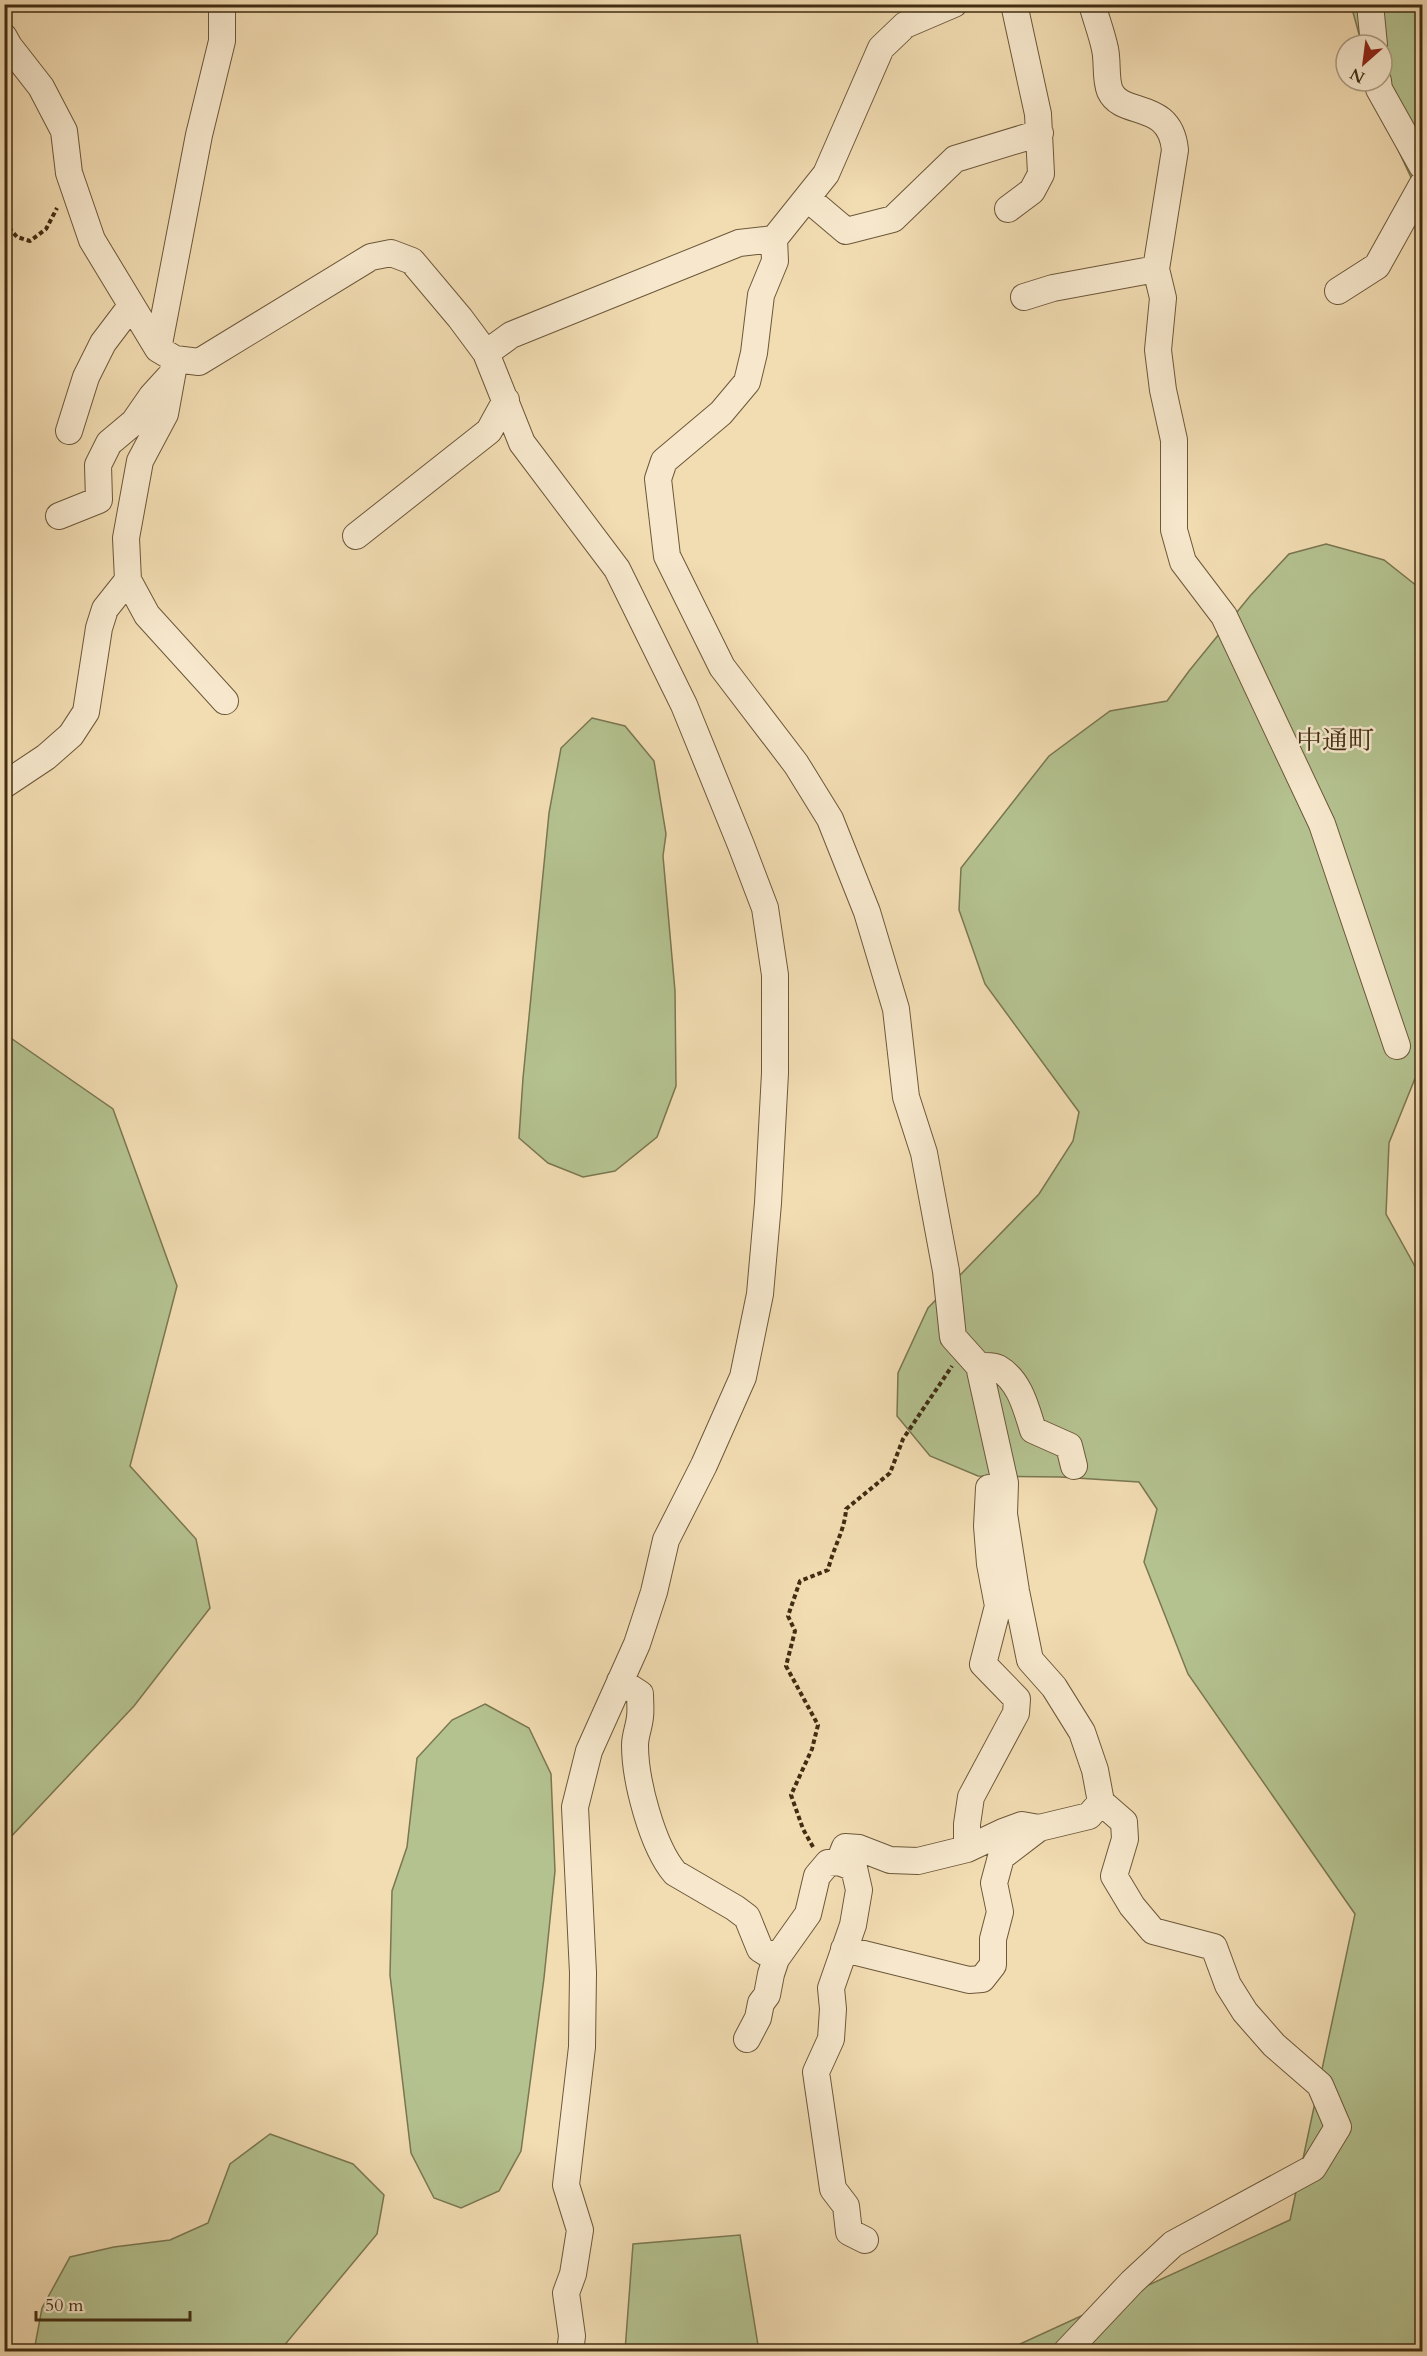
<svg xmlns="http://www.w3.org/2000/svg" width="1427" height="2356" font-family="Cardo,'Noto Serif JP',serif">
<rect width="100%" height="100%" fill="#f2dcb2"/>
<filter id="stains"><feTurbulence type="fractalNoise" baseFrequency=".00333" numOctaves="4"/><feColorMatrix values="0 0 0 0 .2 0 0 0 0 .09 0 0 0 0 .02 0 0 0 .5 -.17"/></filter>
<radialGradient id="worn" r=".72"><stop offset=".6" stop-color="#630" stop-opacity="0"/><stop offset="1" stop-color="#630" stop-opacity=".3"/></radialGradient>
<!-- green -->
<path fill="#b4c290" stroke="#7a7751" stroke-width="1.5" d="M1351,5H1422V201L1380,111L1382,45H1362Z
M1326,544L1384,560L1422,590V1061L1389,1143L1386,1214L1422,1279V2351H1005L1290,2220L1355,1914L1188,1674L1144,1562L1157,1509L1139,1482L1060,1477L978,1476L930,1456L897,1416L898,1373L928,1308L1039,1194L1073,1141L1079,1112L985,984L959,910L961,868L1049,756L1110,711L1167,701L1189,671L1250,596L1289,554Z
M592,718L625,726L654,761L666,834L663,856L675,991L676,1086L657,1137L615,1171L583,1177L548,1163L519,1138L523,1078L549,813L561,748Z
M5,1034L113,1109L177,1286L130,1466L196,1539L210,1608L134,1706L5,1843Z
M485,1704L529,1728L551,1774L555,1871L544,1978L521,2151L499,2191L461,2208L434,2198L411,2153L390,1975L392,1891L407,1847L417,1758L452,1720Z
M270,2134L353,2164L384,2195L377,2234L282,2348L281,2351H34L42,2308L70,2257L114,2247L170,2240L208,2223L230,2164Z
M740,2235L759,2351H625L633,2244Z"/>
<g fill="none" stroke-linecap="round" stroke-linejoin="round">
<defs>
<path id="minor" d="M954,4L905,25L881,48L826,174L774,239L775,261L761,295L754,353L747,382L721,413L664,461L658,479L667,556L722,667L796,764L830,819L867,912L896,1009L906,1097L924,1153L946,1271L953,1337L979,1366L1005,1483L1004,1514L1016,1591L1030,1660L1054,1687L1082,1732L1095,1770L1101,1802L1124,1822L1125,1839L1114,1876L1132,1906L1153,1931L1214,1947L1228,1985L1245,2012L1274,2045L1320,2085L1338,2127L1313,2168L1173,2244L1132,2282L1066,2352
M1092,4C1096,19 1102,34 1105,49C1108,62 1105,79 1110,91C1122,118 1170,99 1175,150L1156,269L1163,298L1158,350L1163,390L1174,440V530L1183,562L1224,616L1322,824L1397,1046
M1370,4L1374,45
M4,37L9,46L41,87L64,131L69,173L92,240L158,349L175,359L199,362L371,257L391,253L412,261L460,318L486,353L522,443L617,569L684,705L741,845L765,908L775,975V1073L768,1203L760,1294L743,1377L704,1465L666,1540L654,1592L637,1644L589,1751L575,1807L583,1973L582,2047L566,2185L580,2230L573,2274L566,2293L572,2336L570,2352
M1378,81L1379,89L1422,166
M807,198L846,231L893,219L955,159L1040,133
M1008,209L1032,191L1041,174L1038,114L1014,4
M1338,291L1377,266L1422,185
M1024,297L1053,288L1156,269
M158,349L199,135L222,41V4
M486,353L511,335L739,243L774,239
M175,359L165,414L140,461L126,538L128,580L147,615L225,701
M69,431L86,377L103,343L131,306
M59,516L99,500L98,465L109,443L134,422L152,396L172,374
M356,536L489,431L506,400
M4,785L46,757L71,735L86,712L99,628L105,609L128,580
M979,1366C985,1366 993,1365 998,1368C1020,1381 1026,1408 1033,1430L1069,1446L1074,1466
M620,1681L640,1694C640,1701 641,1710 640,1717C639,1727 635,1736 635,1745C635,1780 652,1846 675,1873L735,1908L747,1917L760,1949L776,1959
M967,1849V1824L971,1797L1016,1713L1017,1699L983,1664L998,1606L990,1564L987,1526L989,1488
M839,1862L845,1847L859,1848L890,1860L918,1861L967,1849L1003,1832L1022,1825L1039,1828L1089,1816L1101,1802
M844,1949L969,1980L982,1979L993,1965V1939L1000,1912L994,1883L1001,1857L1039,1828
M747,2039L758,2018L761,2003L767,1995L771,1974L776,1959L808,1914L817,1876L828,1863L839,1862L854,1868L859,1890L853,1925L831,1988L833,2009L831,2039L816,2072L833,2189L846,2206L849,2232L865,2240"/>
</defs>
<!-- minor casing -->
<use href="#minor" stroke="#6c583a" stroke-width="28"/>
<!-- path -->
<path stroke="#402c12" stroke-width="4" stroke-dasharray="4.5 3" stroke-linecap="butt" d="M4,222L17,237L30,241L46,229L57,208
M813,1847L803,1829L791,1795L812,1749L818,1725L786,1666L795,1631L788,1616L800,1581L828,1570C833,1548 845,1530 846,1509L890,1473L903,1439L952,1366"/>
<!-- minor -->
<use href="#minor" stroke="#f7e8cd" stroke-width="26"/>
</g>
<g text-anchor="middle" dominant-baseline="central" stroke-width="5" stroke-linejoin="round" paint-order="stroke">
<!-- quarter labels -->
<g font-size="26" fill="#402c12" stroke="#f7e8cd">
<text x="1335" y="740">中通町</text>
</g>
</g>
<!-- margin -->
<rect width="1427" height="2356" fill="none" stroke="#f2dcb2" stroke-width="24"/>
<rect x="6" y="6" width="1415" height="2344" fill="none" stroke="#402c12" stroke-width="3"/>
<rect x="12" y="12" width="1403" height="2332" fill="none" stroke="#402c12" stroke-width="1.5"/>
<!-- north arrow -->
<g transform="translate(1364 63) rotate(208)"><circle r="28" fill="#f7e8cd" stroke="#ae9d82" stroke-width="1.5"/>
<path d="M0-4.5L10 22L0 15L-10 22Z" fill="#8f2418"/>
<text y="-9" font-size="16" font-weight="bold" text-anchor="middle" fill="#402c12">N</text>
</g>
<!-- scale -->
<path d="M36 2311v9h154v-9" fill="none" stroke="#402c12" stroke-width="3"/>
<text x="45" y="2311" font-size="18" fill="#402c12" stroke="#f7e8cd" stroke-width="4.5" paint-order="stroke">50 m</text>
<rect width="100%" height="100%" filter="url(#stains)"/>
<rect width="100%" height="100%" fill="url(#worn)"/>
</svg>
